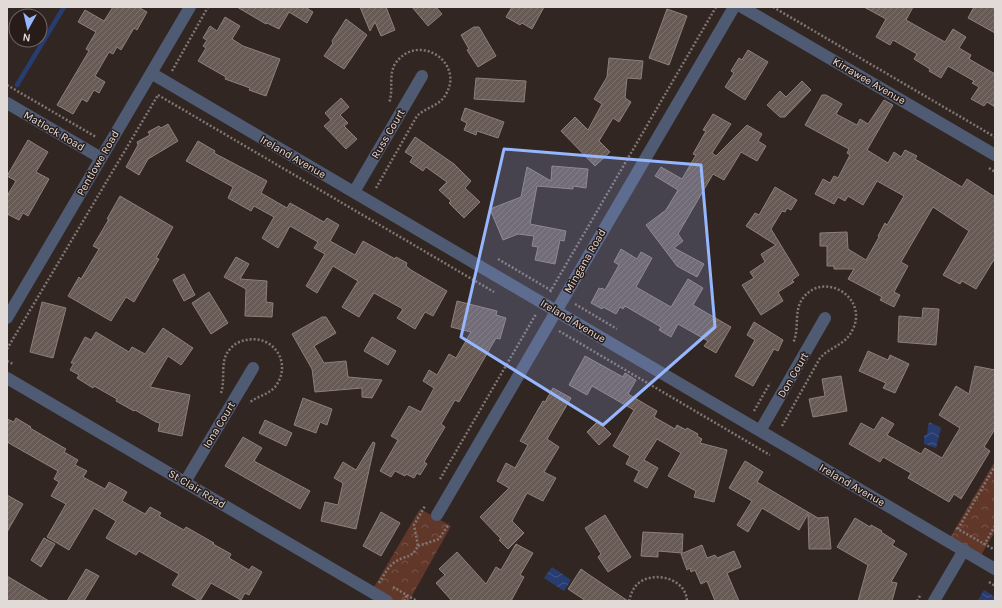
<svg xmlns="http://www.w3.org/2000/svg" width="1002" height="608" font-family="Karla,sans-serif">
<defs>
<pattern id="park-crowns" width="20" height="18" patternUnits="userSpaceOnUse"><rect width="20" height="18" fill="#613729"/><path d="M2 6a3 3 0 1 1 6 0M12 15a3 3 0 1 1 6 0" fill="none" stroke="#775347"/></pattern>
<pattern id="water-waves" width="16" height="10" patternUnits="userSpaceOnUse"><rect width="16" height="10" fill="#273d71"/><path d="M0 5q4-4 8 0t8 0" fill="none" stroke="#465884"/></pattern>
<pattern id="building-hatch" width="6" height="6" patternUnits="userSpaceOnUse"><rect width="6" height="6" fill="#685a55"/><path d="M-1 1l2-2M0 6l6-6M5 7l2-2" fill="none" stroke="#7d716d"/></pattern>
</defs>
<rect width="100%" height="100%" fill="#322622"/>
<!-- park -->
<path fill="url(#park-crowns)" d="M995,461V531L979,559L948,541Z
M420,509L451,526L409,601H386L371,592Z"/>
<!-- water -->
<path fill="url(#water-waves)" d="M929,422L941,428L936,448L924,444V436L927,434Z
M552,567L571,580L564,591L544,578Z
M984,590L995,597V601L978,600Z"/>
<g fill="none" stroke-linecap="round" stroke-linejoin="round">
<!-- stream -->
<path stroke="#273d71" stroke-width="4.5" d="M17,85L64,7"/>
</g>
<!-- building -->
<path fill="url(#building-hatch)" stroke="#8e7f7a" d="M113,7H138L147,12L137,30L134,28L121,50L117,47L113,54L109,52L95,76L105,82L99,93L94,90L87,102L82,99L73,114L57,105L89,51L86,49L96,32L78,22L85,10L104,21Z
M237,7H305L313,12L307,23L289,12L279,29L267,23L266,24Z
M360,7H386L395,30L381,36L375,22L370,31Z
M412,7H436L442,14L428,26Z
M512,7H544L532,29L522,23L520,25L506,17Z
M864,7H913L906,20L945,42L953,29L966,37L959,48L971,55L969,59L995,74V107L987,102L984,106L971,99L979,87L972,83L974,81L948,66L941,78L929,71L930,69L914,59L917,54L893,40L890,45L876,37L886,19Z
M974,7H995V33L968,18Z
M667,9L687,16L669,65L649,58Z
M225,17L240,26L232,39L243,46L280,59L266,96L249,90L250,88L225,79L226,77L198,61L206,48L203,46L207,40L203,38L210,26L217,31Z
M346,19L367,35L344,69L324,56L333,43L332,41Z
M474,27H479L496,56L478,67L467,50L469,49L461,35Z
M748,50L768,62L745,100L725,87L734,73L731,71L739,58L742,60Z
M609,58L643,61L641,79L627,78L625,98L631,102L619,122L613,118L599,141L610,152L595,166L561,131L575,117L588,130L602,104L594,99L607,77Z
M476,78L526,81L524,102L474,99Z
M802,81L811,90L785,117H780L767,105L780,91L786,97Z
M822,95H826L842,104L836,114L857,125L860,119L868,124L884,100L893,105L867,150L888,163L894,152L901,157L905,150L917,156L915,159L962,187L967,179L995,197V258L976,289L962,281L960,284L943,275L969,231L933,207L901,262L908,266L894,292L900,295L894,307L880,300L882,297L848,279L854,269H834V266H827V246H820V233L847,232L848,249L866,260L879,237L878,236L885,223L887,225L904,196L877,181L863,205L848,196L845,201L838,197L834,204L815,194L823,179L830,183L834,176L838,178L850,155L847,153L849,149L805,125Z
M341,98L349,107L340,115L348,123L344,126L357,139L346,149L324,126L331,120L325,113Z
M465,108L504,122L498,138L477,131L476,135L464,130L467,123L461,120Z
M713,114L731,124L712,153L716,156L747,125L762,134L758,141L766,146L757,161L741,152L724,180L713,174L678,234L683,241L674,248L704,264L697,277L677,266L646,225L666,210L678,190L655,176L661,167L682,179L696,155L693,154L706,131L703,130Z
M168,124L178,141L148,159L139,175L126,167L138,145L137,142L150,135L148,132L159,126L161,128Z
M415,137L454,164L471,181L465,188L480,202L464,218L449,203L451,201L439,190L447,182L426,167L423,171L410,162L413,157L405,152Z
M28,140L48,152L36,172L49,179L28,216L23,213L19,220L7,214V196L16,181L7,176Z
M198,141L215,151L214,153L267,181L261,193L287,208L290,203L324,222L327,218L339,225L330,241L355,255L363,241L395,259L396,257L407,263L406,266L411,270L447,291L433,316L425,312L415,329L397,318L403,309L374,293L359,317L342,307L358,281L333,266L317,293L306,286L325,254L314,248L318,242L290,226L278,248L262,238L274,217L254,206L251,211L228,198L233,187L186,161Z
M552,166L588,169L586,188L573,186V189L537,186L530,224L566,231L564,241L560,240L555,264L535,260L538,247L532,246L534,236L518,234L503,240L490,209L521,197L527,167L551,181Z
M775,187L797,200L791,210L787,208L785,212L782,211L771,229L799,275L792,280L794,282L778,292L783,301L761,315L742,285L754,278L750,272L765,262L761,254L776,245L746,226L755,213L759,215Z
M120,196L173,227L156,258L159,259L134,302L126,297L111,321L68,296L79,277L81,279L99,249L93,246L109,219H107Z
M621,249L637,259L641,252L652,258L636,287L671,307L688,279L703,288L693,305L731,327L716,353L704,346L708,341L678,324L671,337L659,330L661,327L625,306L623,309L620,307L616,314L603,307L602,309L591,303L599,288L601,289L602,288L605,290L619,265L614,262Z
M236,257L249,264L240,279L267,281L266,302L273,303L272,317L245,316L246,289L224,277Z
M184,274L195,295L184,301L173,280Z
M209,292L228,323L211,334L192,303Z
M457,301L497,311L496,315L506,318L500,339L496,338L459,402L455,400L441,424L445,427L424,462L427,464L420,475L417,473L414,478L406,474L405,476L395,471L391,477L380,471L398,440L391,436L409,406L421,412L434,388L423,381L429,370L437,375L449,354L456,358L471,332L451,327Z
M42,302L66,308L53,358L30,352Z
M923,308L939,309L936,345L898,342L899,316L922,318Z
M322,317H326L336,333L314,346L324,363L346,361L348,377L382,380L372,398L362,397V388L315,392L312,369L292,334Z
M754,322L783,340L778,351L774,349L753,386L735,376L755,340L747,335Z
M163,328L193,348L181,365L168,356L150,387L190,395L182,436L158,431L160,423L156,422L135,410L134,411L116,401L117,399L94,386L93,388L77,378L79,375L70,370L74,363H71L85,337L91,340L96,332L129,352L132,347L145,354Z
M372,337L396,351L388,365L364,351Z
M868,351L888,360L890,355L909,364L895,393L883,388L886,383L859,371Z
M585,356L623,377L625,373L636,380L628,394L657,411L654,417L675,429L677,425L686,430L687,428L698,434L697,436L702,439L700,443L727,450L714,502L694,497L696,491L668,476L681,453L657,439L644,460L658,468L647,488L634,481L639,471L626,464L630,456L613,446L634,410L592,386L587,395L569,385Z
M975,366L995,370V429L984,447L990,451L961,499L954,494L949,502L908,478L911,473L883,457L880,462L849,444L861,423L874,430L882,417L894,424L887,435L921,454L925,448L942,458L960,428L939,415L956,386L969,394Z
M841,376L847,411L813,417L809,399L825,396L822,379Z
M553,388L571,398L547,439L559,447L544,472L556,478L543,501L527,493L512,521L524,533L508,549L499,540L501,539L480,517L509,488L497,481L506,463L515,468L528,445L520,441L543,401L545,402Z
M303,398L332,409L327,425L320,422L316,433L294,425Z
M16,418L31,427L30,428L66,449L64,452L78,460L75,465L87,471L83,477L105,489L109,482L127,492L122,501L145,514L150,507L161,513L159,516L184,530L186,527L214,543L213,544L231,554L229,558L249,570L252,566L262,572L249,595L245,593L241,600L211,583L200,601L172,585L179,574L139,551L136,555L106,538L116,521L94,508L69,550L47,537L66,504L51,496L59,482L54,479L58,471L7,442V419L14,422Z
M265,420L292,433L286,446L259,433Z
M598,421L611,434L599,445L587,432Z
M243,437L262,448L254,461L310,491L300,509L225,466Z
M373,442L375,443L356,529L321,521L325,502L338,505L343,483L334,478L343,462L356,470Z
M745,461L763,472L757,482L818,518L828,517L831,549H809L808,514L799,530L762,508L748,532L737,525L752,501L729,488Z
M7,495L23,504L7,532Z
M381,512L400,523L381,556L363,546Z
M605,515L631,557L608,572L598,557L601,554L585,528Z
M855,518L870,527L871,525L882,531L881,532L895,541L892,545L907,554L891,582L897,583L892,601H858L868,565L837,547Z
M643,532L683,534L682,553L658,551V557L641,556Z
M44,538L55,544L41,567L31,560Z
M516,544L533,553L520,575L524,577L511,601H452L436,583L445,575L439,569L457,552L486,584L496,567L501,570Z
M702,545L707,558L715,555L717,558L734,551L741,567L727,573L739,601H715L707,581L701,584L695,570L691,572L690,568L687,570L681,554Z
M86,569L99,576L84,601H67Z
M581,569L588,574L628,601H586L568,589Z
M7,576L49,601H7Z"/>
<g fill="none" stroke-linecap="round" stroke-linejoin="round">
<!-- path -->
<path stroke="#807672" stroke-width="2.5" stroke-dasharray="2 2" stroke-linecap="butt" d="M773,7L995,137
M172,71L208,7
M7,85L96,137
M158,95L494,292
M989,168L995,172
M376,188L417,116C426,107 440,106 446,94C465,62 417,31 395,64C388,76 394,90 389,103
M498,259L552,291
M550,292L716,7
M575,304L617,329
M559,331L770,455
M7,349L158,95
M7,361L13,364
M221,393C226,378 219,361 230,349C234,344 240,341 246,340C274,334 293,364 275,387C268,395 257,396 249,403
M754,411L770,383
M782,426L820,358C830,347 845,345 852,331C870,298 824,270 803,298C793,311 800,329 793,343
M440,479L536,314
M956,528L995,550
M958,529L995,466
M984,545L995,526
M418,546L439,539L449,524
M989,582L995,586
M379,583C384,575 388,567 395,562C407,554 410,560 418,546L414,525L425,506
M393,587L417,601
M404,601L407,595
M629,601C631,594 633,587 640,582C656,571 686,579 687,601
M917,601L921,594"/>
<!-- street -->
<path stroke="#4f5a73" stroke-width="12" d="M742,7L995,155
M151,73L995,569
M7,103L101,158
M354,192L422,76
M7,318L190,7
M7,378L387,601
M760,431L825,318
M185,482L253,368
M437,515L734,7
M934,601L964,550"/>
</g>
<!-- marked area -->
<path fill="#96b6fd" fill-opacity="0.2" stroke="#96b6fd" stroke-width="3" stroke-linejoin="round" d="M504,149L701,165L715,327L603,425L461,337Z"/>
<g text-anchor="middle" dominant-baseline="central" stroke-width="3" stroke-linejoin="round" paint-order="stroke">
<!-- street labels -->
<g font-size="11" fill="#e2dad7" stroke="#281c19">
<text transform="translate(869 81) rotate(30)">Kirrawee Avenue</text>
<text transform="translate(54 131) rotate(30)">Matlock Road</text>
<text transform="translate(388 134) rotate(-60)">Russ Court</text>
<text transform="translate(293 157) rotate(30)">Ireland Avenue</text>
<text transform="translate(98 163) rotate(-60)">Pentlowe Road</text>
<text transform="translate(585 261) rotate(-60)">Mingana Road</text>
<text transform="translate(573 321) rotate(31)">Ireland Avenue</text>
<text transform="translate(793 375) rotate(-60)">Don Court</text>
<text transform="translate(219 425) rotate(-59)">Iona Court</text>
<text transform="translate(852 485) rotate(30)">Ireland Avenue</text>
<text transform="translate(197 489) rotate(31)">St Clair Road</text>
</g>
</g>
<!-- border -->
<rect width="1002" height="608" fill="none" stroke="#e2dad7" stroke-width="16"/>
<!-- north arrow -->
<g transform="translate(28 28) rotate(188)"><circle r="19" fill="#281c19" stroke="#726865"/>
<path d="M0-3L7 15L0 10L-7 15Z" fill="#96b6fd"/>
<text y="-6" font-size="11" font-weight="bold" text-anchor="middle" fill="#e2dad7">N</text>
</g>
</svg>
